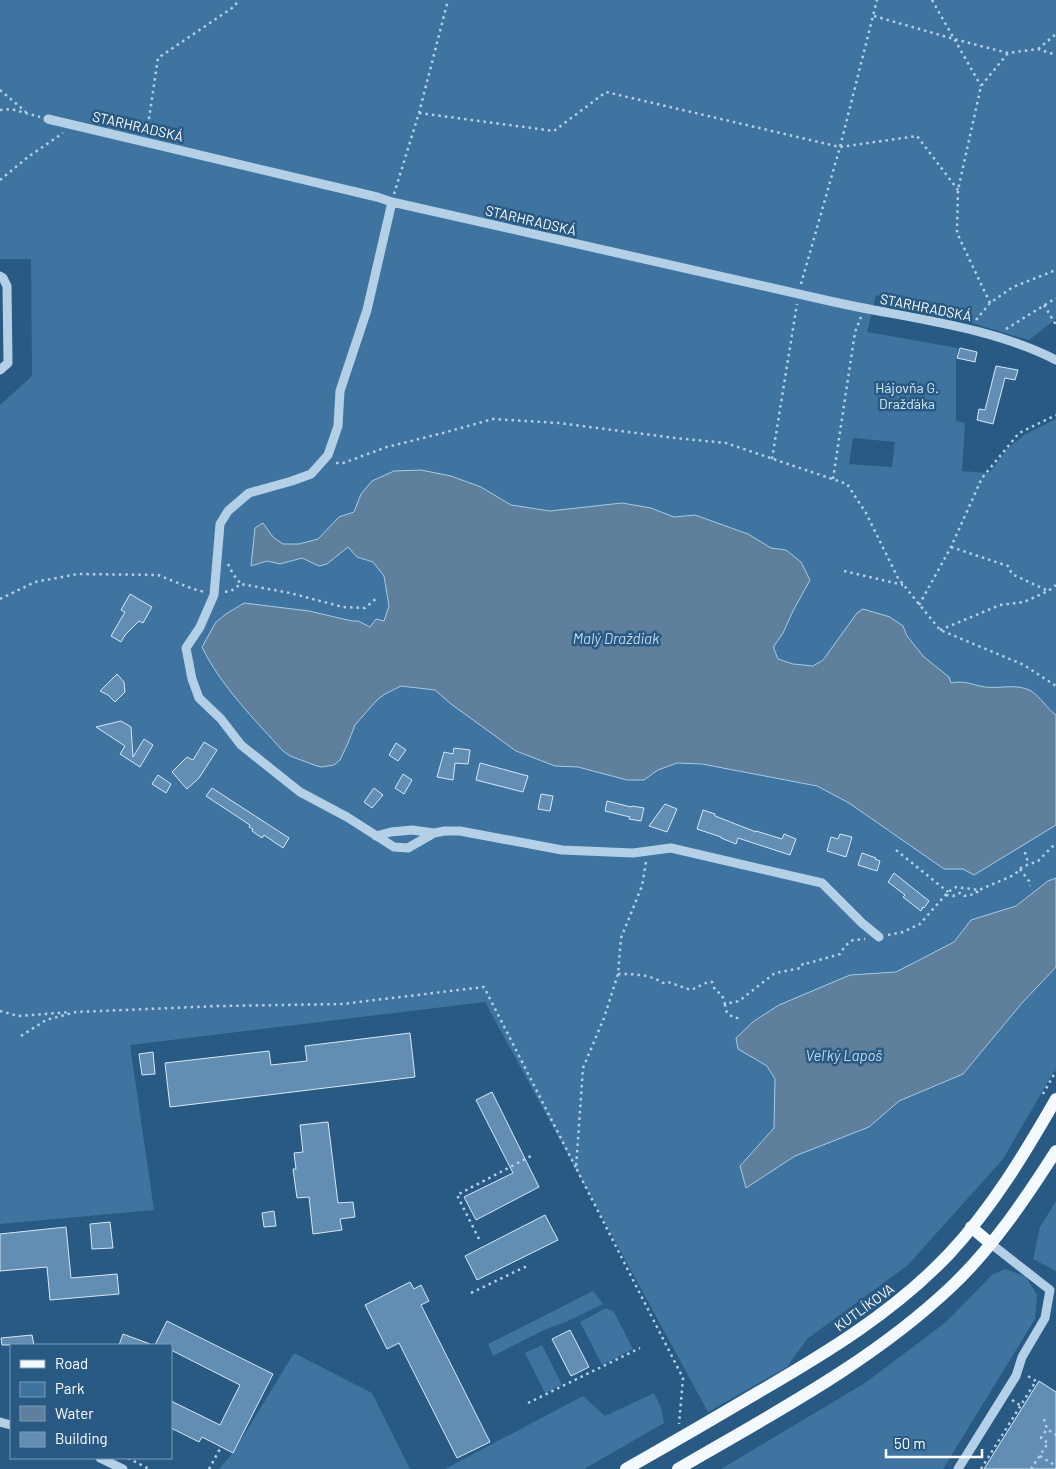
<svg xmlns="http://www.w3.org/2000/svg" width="1056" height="1469" font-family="Barlow,sans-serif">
<rect width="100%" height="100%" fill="#295a83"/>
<!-- green -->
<path fill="#3e749f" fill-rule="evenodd" d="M0,0H1056V319L1029,340L876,295L867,332L958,348L956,358V421L965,423L962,471L989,473L1008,448L1024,435L1056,419V715C1047,709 1041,697 1031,691C1017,683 1001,689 985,687C973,685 963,680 951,683C946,672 934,666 925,658C916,650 908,638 903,626L863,609L857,613C848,625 826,662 814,665C803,668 789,662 779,659L774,649V646L783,633L793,611L810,580L801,562L786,550L771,548L748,534L695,515L674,517L651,508L622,503L550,511L511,505L481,487L361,494L354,512L339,517L318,539L299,544H283L273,537L263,523L267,561L280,564L302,558L327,564L348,547L357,557L373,562L384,576L389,606L384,622L370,627L358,621H352L309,611L244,603L226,614L216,622L202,647L207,657L241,705L287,754L338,762L348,743L355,725L377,700L385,694L401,686L435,690L451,704L516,751L555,766L578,767L627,780H644L658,770L677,763L702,764L817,786L849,803L944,869H963L974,875L1056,825V878L1048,881L1016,906L971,920L954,942L896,972L850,975L738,1049L767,1066L775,1079L774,1129L740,1166L746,1188L795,1156L869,1127L898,1101L963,1074L1022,1003L1056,967V1068L1003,1159L908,1265L807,1339L787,1367L708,1412L485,1002L130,1045L154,1210L0,1224V405L32,376L31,259H0ZM853,438L895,442L892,467L849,464Z
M1056,1201V1271L1033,1259L1040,1227Z
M1006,1269L1026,1277L1037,1295L1035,1319L943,1469H721L865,1383L946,1322L993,1274Z
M593,1291L603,1304L566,1322L546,1329L493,1356L488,1344Z
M606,1308L614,1312L633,1349L602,1365L580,1322Z
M542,1345L562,1385L545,1393L525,1353Z
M294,1353L372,1393L410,1469H219L233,1453Z
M654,1393L661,1408L664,1423L584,1469H445L583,1396L605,1416Z"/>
<!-- water -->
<path fill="#5f809c" stroke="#a7cce7" d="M421,470L451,476L481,487L511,505L550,511L622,503L651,508L674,517L695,515L748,534L771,548L786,550L801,562L810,580L793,611L783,633L774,646V649L778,659L793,664L813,666L823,660L857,613L863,609L890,617L903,626L907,636L924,657L949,677L951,683C964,680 973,685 985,687C1001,689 1017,683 1031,691C1041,697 1047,709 1056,715V825L974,875L963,869H944L849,803L817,786L702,764L677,763L658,770L644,780H627L578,767L555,766L516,751L451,704L435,690L401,686L385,694L377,700L355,725L348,743L340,760L334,765L322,767L317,766L290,756L283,751C255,720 220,685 202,647L216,622L226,614L244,603L309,611L352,621H358L370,627L376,619L384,621L389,606L384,576L373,562L357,557L348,547L327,564L319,566L302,558L280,564L267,561L251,566L255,528L263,523L273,537L283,544H299L318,539L339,517L354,512L361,494L372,481L394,471Z
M1056,878V967L1022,1003L963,1074L899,1101L869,1127L795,1156L746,1188L740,1166L774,1128L775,1079L767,1066L738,1049L736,1038L754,1021L779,1005L850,975L896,972L954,942L971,920L1016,906L1048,881Z"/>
<!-- building -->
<path fill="#618eb2" stroke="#d6e8f5" d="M960,348L977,352L975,362L957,358Z
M996,366L1018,370L1015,380L1005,378L993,424L977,420L979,409L985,410Z
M130,594L152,607L143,623L139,621L125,635L121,642L111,636L125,612L121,610Z
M117,674L124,682L125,692L115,702L108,695L100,691Z
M121,721L131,727L133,757L144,739L153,745L140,767L120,754L125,746L96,727Z
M204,742L217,750L199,778L187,789L172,772L187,757L193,760Z
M396,743L406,750L398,761L389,755Z
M454,748L470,750L468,764L455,763L453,780L437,777L444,752L453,754Z
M480,763L528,776L523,792L476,780Z
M403,774L412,780L404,794L395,788Z
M158,775L171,784L166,793L152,784Z
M212,788L289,838L283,848L264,835L262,838L252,831L253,829L249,827L250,825L206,796Z
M374,788L383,795L372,808L364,802Z
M541,794L553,796L550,811L538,809Z
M607,801L631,807L632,806L644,808L641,821L629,819L630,817L605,811Z
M665,804L677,809L667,832L649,826Z
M703,810L715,814V816L756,832V831L782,839L784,834L796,839L790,855L738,838L736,844L721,838V837L697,829Z
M840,834L852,837L846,857L827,851L831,837L838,839Z
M862,853L876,858L875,859L880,861L877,871L858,865Z
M894,873L929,901L924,908L923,907L921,911L903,897L905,895L888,882Z
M410,1033L415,1077L170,1107L165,1063L269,1051L271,1065L307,1061L305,1046Z
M153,1052L155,1074L142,1075L139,1054Z
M492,1092L539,1187L476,1220L464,1197L513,1173L476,1100Z
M328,1122L338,1203L353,1202L355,1217L340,1219L342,1230L313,1234L309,1197L297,1198L293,1169H296L294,1153L303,1152L300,1125Z
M274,1211L276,1226L264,1227L262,1213Z
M545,1215L558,1240L477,1280L465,1256Z
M110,1222L113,1248L92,1249L90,1224Z
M66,1227L71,1278L117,1274L119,1294L50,1300L47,1267L0,1271V1234Z
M410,1282L414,1289L421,1285L429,1301L421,1305L490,1442L457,1458L399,1343L387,1349L365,1305Z
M167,1321L273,1374L233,1453L202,1437L199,1442L171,1428V1401L220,1425L240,1385L171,1350V1345H155Z
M570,1330L589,1367L571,1376L552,1339Z
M123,1334L150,1344V1345H119Z
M32,1335L34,1345H2L1,1338Z
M1039,1381L1056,1392V1469H984Z"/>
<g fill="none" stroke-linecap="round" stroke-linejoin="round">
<!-- path -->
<path stroke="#b3d0e7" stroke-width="2.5" stroke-dasharray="2.5 4" stroke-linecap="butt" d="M932,0L981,86
M874,16L954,39L1008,53L1038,49L1056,55
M1038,49L1056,34
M0,90L26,112
M0,110L11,109L40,117
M419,113L554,131L606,92L840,147L917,136L958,190
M147,132L158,58L235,6L238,0
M0,180L28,157L63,133
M394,194L419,113L448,0
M801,284L840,147L877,0
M990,303L957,233L958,190L981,86L1008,53
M1044,305L1056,325
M976,320L990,303L1013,287L1056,270
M1006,329L1056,298
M772,459L797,304
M336,463H343L387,447L443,433L493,419L559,423L675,438L726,443L847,484L866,513L898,578L940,630L1024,665L1056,686
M833,479L855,332L861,317
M951,547L1008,566L1012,574L1048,591
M228,564L233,574L241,584
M844,571L903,585
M225,592L231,591L241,584L290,593L343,607L365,608L378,597
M0,599L35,582L78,574L158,575L193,589L205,592
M919,605L951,547L982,478L1019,433L1056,415
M940,630L1000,605L1024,602L1048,591L1056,585
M896,850L948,892
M1025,852L1026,858L1030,863
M646,862L642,886L621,938L618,974L604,1018L583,1068L576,1168L683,1378L679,1424
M1020,869L1029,881L1030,886
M946,895L953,896L960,893L964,896L975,894L979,890
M888,935L903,932L920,924L948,892L956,887L979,890L1014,875L1022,867L1038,861L1056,843
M618,974C634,974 649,974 663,983L668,982L691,990L708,982H712L715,990L722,995L725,1004L739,1001L775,973L801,968L803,963H809L840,954L845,946L853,940L865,939
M725,1004C726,1016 729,1015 740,1019
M0,1011L18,1016L70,1012
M21,1036L46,1020L76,1012L219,1006L342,1004L484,987L576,1168
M1043,1094L1056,1071
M479,1239L457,1195L531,1156
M471,1293L527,1266
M1012,1400L1023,1407
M528,1403L640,1348
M1044,1419L1047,1429L1056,1435
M1040,1456L1056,1466
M128,1458L149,1469
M209,1469L221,1447
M981,1469L1036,1381L1026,1375
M1031,1469L1048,1443L1041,1438L1047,1429"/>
<!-- minor -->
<path stroke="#b3d0e7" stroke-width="9" d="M48,119L377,197L392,202C539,235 686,269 834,302C906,318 990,326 1056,360
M392,202L367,310L340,391L338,426L328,455L311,474L292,481L249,493L228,511L220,524L214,595L200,627L186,648L192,679L199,698L221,719L241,745L300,792L347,817L394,847L408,848L434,833L445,831H460L562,850L633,853L671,848L822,883L862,923L879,937
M0,276L3,278L7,286L8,363L0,370
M376,836L391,832L412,830L434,833
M0,1422L11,1425
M100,1458L123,1469
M958,1469L1016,1376L1022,1357L1045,1318L1050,1290L990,1243"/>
<!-- major -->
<path stroke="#f4f9fe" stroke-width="12" d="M971,1227L990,1243
M626,1469C670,1444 713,1419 757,1393C826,1353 894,1312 949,1254C992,1208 1025,1153 1056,1099
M678,1469C772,1414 872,1362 952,1286C993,1247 1026,1198 1056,1151"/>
</g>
<g text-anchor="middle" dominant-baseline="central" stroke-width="5" stroke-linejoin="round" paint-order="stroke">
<!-- street labels -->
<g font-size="14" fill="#fff" stroke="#295a83">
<text transform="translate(138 126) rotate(13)">STARHRADSKÁ</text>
<text transform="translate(531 220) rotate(13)">STARHRADSKÁ</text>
<text transform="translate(926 307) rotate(11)">STARHRADSKÁ</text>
<text transform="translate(864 1307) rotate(-36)">KUTLÍKOVA</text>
</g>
<!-- park labels -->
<g font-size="14" fill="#d6e8f5" stroke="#295a83">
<text x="907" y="387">Hájovňa G.<tspan x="907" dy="16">Dražďáka</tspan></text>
</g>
<!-- water labels -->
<g font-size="15" font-style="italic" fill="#bed9ee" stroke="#295a83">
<text x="616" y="638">Malý Draždiak</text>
<text x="844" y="1055">Veľký Lapoš</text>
</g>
</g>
<!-- legend -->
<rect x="10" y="1344" width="162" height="115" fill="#295a83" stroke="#7f9cb5"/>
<rect x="20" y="1360" width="25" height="8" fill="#f4f9fe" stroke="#7f9cb5"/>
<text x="55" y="1369" font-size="15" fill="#ffffff">Road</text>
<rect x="20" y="1382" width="25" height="15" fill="#3e749f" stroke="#7f9cb5"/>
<text x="55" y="1394" font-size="15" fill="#ffffff">Park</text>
<rect x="20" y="1406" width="25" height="15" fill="#5f809c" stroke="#7f9cb5"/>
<text x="55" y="1419" font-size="15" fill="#ffffff">Water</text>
<rect x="20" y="1432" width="25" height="15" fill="#618eb2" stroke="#7f9cb5"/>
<text x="55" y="1444" font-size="15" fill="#ffffff">Building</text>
<!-- scale -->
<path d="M886 1449v8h96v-8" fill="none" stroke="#ffffff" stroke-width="2.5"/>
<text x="894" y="1449" font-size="15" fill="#ffffff" stroke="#295a83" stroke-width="4" paint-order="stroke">50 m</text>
</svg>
